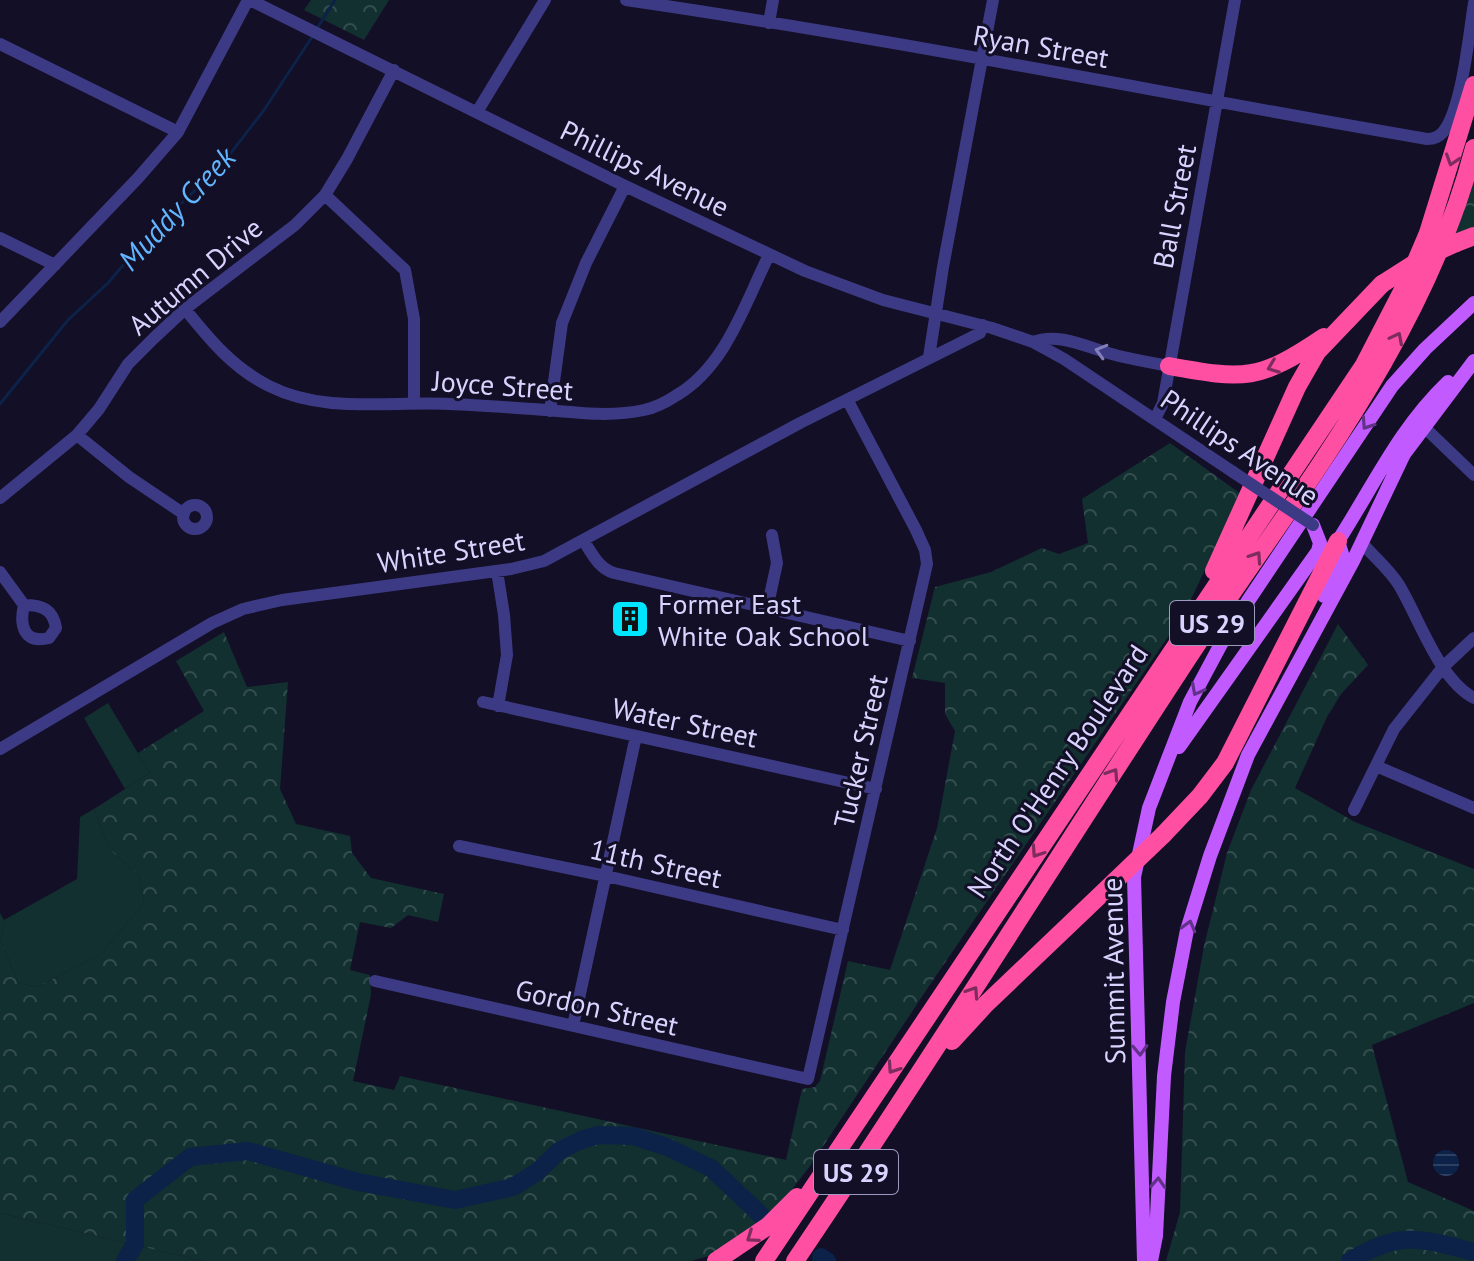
<svg xmlns="http://www.w3.org/2000/svg" width="1474" height="1261" font-family="'PT Sans',sans-serif">
<defs>
<pattern id="forest-crowns" width="20" height="18" patternUnits="userSpaceOnUse" patternTransform="scale(2)"><rect width="20" height="18" fill="#12302f"/><path d="M2 6a3 3 0 1 1 6 0M12 15a3 3 0 1 1 6 0" fill="none" stroke="#344d4e"/></pattern>
<pattern id="water-rules" width="6" height="5" patternUnits="userSpaceOnUse" patternTransform="scale(2)"><rect width="6" height="5" fill="#0c2248"/><path d="M0 2.5h6" fill="none" stroke="#2f4163"/></pattern>
</defs>
<rect width="100%" height="100%" fill="#130f26"/>
<!-- grass -->
<path fill="#12302f" d="M108,703L150,773L125,789L84,718Z
M94,809L109,849L139,875L144,903L100,955L37,987L18,983L1,941L4,920L77,879L80,817Z
M0,1213L203,1261H0Z"/>
<!-- forest -->
<path fill="url(#forest-crowns)" d="M311,0H389L364,40L304,10Z
M1474,172V227L1452,237Z
M1170,443L1241,494L1185,612L929,986L810,1166L780,1205L745,1235L709,1256L691,1261H203L0,1213V913L4,920L1,941L18,983L37,987L100,955L144,903L139,875L109,849L94,809L150,773L138,753L204,711L176,661L224,632L247,687L288,682L280,789L296,824L350,836L352,853L371,878L444,894L438,922L408,915L391,928L360,922L350,970L370,975L371,995L353,1081L394,1090L400,1076L786,1160L802,1089L815,1087L820,1081L848,961L890,970L937,828L955,731L945,714V683L912,678L935,587L991,572L1042,548L1059,554L1088,543L1082,499Z
M1338,624L1368,665L1341,694L1327,717L1295,788L1355,822L1474,869V1003L1372,1045L1408,1182L1474,1211V1261H1166L1180,1212L1185,1052L1204,946L1227,853L1251,790Z"/>
<!-- water -->
<path fill="url(#water-rules)" d="M1433 1163a13 13 0 1 1 26 0a13 13 0 1 1-26 0Z"/>
<g fill="none" stroke-linecap="round" stroke-linejoin="round">
<!-- stream -->
<path stroke="#0c2248" stroke-width="3" d="M316,30L335,0
M0,404L68,320L108,283L154,229L220,167L264,110L312,37"/>
<!-- river -->
<path stroke="#0c2248" stroke-width="18" d="M821,1257L827,1261
M125,1261L135,1244V1200L190,1157L248,1151L358,1182L455,1200L513,1187L537,1172L559,1151L581,1140L598,1135L633,1136L667,1147L711,1168L763,1217
M1350,1261C1400,1230 1420,1238 1474,1252"/>
<!-- minor -->
<path stroke="#3d3a85" stroke-width="12" d="M250,0L625,186L805,271L883,300L992,328L1033,342L1064,359L1233,472
M626,0C894,39 1160,93 1427,139C1433,139 1439,137 1443,132C1462,109 1469,34 1474,3
M769,23L773,0
M0,44L178,132
M477,112L545,0
M325,195L405,270L414,319V403
M0,238L55,265
M185,309C210,340 233,368 269,386C324,414 390,401 449,404C482,405 514,408 547,410C578,413 612,417 644,410C654,408 668,401 677,395C726,366 745,303 769,255
M0,322L138,178L178,132L248,0
M1033,342C1060,331 1092,350 1119,356C1136,360 1153,363 1169,366
M929,357L943,267L993,0
M550,411L562,323L586,263L625,186
M1155,419L1163,403L1235,0
M1423,426L1474,475
M77,435L129,477L184,514
M0,498L77,435L99,409L128,364L154,338L185,309L295,225L325,195L347,159L394,70
M183 517a12 12 0 1 1 24 0a12 12 0 1 1-24 0Z
M583,540C592,553 598,568 614,573L910,641
M1362,543C1374,557 1389,569 1399,585C1419,618 1439,680 1474,698
M497,571L504,615L507,655L498,706
M0,572L24,605C19,626 24,644 49,638L56,628C53,609 42,605 24,605
M767,609L777,563L772,535
M483,702L876,789
M0,749L212,623L243,609L282,600L511,569L544,561L800,423L980,333L983,325
M1376,766L1474,808
M1354,810L1394,729L1443,667L1474,638
M459,846L606,876L843,930
M375,981L808,1079L927,564L925,550L916,530L848,401
M573,1026L636,736"/>
<!-- major -->
<path stroke="#c25bff" stroke-width="14" d="M1324,596L1343,557L1338,541C1374,485 1399,429 1448,382
M1179,747L1318,551L1320,543L1313,525
M1144,1261L1134,877L1149,808L1190,702L1221,644L1248,601L1392,386L1425,349L1474,303
M1151,1261L1156,1236L1164,1076L1173,1002L1187,930L1210,856L1248,755L1353,561L1404,454L1474,361"/>
<!-- highway -->
<path stroke="#ff4fa3" stroke-width="18" d="M1456,243L1474,236
M1169,366C1245,380 1259,381 1324,337
M1214,571L1297,387L1317,352L1382,284
M1163,835L1200,796L1225,763L1338,541
M952,1041L986,1004L1115,881
M716,1261L768,1226L797,1197
M764,1261L1364,365L1408,280L1428,233L1474,85
M795,1261C929,1063 1055,861 1186,661C1294,497 1424,341 1474,148"/>
<!-- minor-bridge -->
<path stroke="#3d3a85" stroke-width="12" d="M1233,472L1313,525"/>
<!-- highway-bridge -->
<path stroke="#ff4fa3" stroke-width="18" d="M1382,284L1423,258L1456,243
M1115,881L1163,835"/>
</g>
<!-- one-way arrows -->
<defs><path id="oneway-chevron" d="M-2-3.5L2.5 0L-2 3.5" fill="none" stroke-width="1.6" stroke-linecap="round" stroke-linejoin="round" transform="scale(2)"/></defs>
<g stroke="#7d2c5e">
<use href="#oneway-chevron" transform="translate(1452 160) rotate(108)"/>
<use href="#oneway-chevron" transform="translate(1397 338) rotate(-63)"/>
<use href="#oneway-chevron" transform="translate(1273 367) rotate(159)"/>
<use href="#oneway-chevron" transform="translate(1256 557) rotate(-56)"/>
<use href="#oneway-chevron" transform="translate(1113 774) rotate(-57)"/>
<use href="#oneway-chevron" transform="translate(1037 852) rotate(124)"/>
<use href="#oneway-chevron" transform="translate(973 992) rotate(-57)"/>
<use href="#oneway-chevron" transform="translate(893 1068) rotate(124)"/>
<use href="#oneway-chevron" transform="translate(752 1237) rotate(145)"/>
</g>
<use stroke="#837fbc" href="#oneway-chevron" transform="translate(1101 351) rotate(-164)"/>
<g stroke="#623188">
<use href="#oneway-chevron" transform="translate(1367 424) rotate(124)"/>
<use href="#oneway-chevron" transform="translate(1197 690) rotate(118)"/>
<use href="#oneway-chevron" transform="translate(1189 926) rotate(-75)"/>
<use href="#oneway-chevron" transform="translate(1140 1050) rotate(88)"/>
<use href="#oneway-chevron" transform="translate(1158 1183) rotate(-87)"/>
</g>
<!-- icons -->
<defs>
<symbol id="building-square" viewBox="-11 -11 22 22"><rect x="-9" y="-9" width="18" height="18" rx="4" fill="#00e5ff" stroke="#130f26"/><path d="M-4-6H4V6H1V3H-1V6H-4ZM-2.5-4.3h1.7v1.8h-1.7ZM.8-4.3h1.7v1.8H.8ZM-2.5-1h1.7V.8h-1.7ZM.8-1h1.7V.8H.8Z" fill="#111"/></symbol>
</defs>
<g fill-rule="evenodd">
<use href="#building-square" x="608" y="597" width="44" height="44"/>
</g>
<g text-anchor="middle" dominant-baseline="central" stroke-width="6" stroke-linejoin="round" paint-order="stroke">
<!-- shield labels -->
<g fill="#130f26" stroke="#9e99be" stroke-width="2">
<rect x="1170" y="601" width="84" height="44" rx="6"/>
<rect x="814" y="1150" width="84" height="44" rx="6"/>
</g>
<g font-size="26" font-weight="bold" fill="#d9d4ff">
<text x="1212" y="623">US 29</text>
<text x="856" y="1172">US 29</text>
</g>
<!-- street labels -->
<g font-size="28" fill="#d9d4ff" stroke="#130f26">
<text transform="translate(1041 46) rotate(10)">Ryan Street</text>
<text transform="translate(645 168) rotate(26)">Phillips Avenue</text>
<text transform="translate(1174 206) rotate(-79)">Ball Street</text>
<text transform="translate(195 276) rotate(-40)">Autumn Drive</text>
<text transform="translate(503 385) rotate(4)">Joyce Street</text>
<text transform="translate(1240 447) rotate(34)">Phillips Avenue</text>
<text transform="translate(451 551) rotate(-9)">White Street</text>
<text transform="translate(685 722) rotate(12)">Water Street</text>
<text transform="translate(860 751) rotate(-77)">Tucker Street</text>
<text transform="translate(1057 771) rotate(-56)">North O'Henry Boulevard</text>
<text transform="translate(656 863) rotate(13)">11th Street</text>
<text transform="translate(1113 971) rotate(-91)">Summit Avenue</text>
<text transform="translate(597 1007) rotate(13)">Gordon Street</text>
</g>
<!-- poi labels -->
<g font-size="28" fill="#d9d4ff" stroke="#130f26" text-anchor="start">
<text x="658" y="603">Former East<tspan x="658" dy="32">White Oak School</tspan></text>
</g>
<!-- water labels -->
<g font-size="30" font-style="italic" fill="#62b6ff" stroke="#130f26">
<text transform="translate(176 208) rotate(-47)">Muddy Creek</text>
</g>
</g>
</svg>
